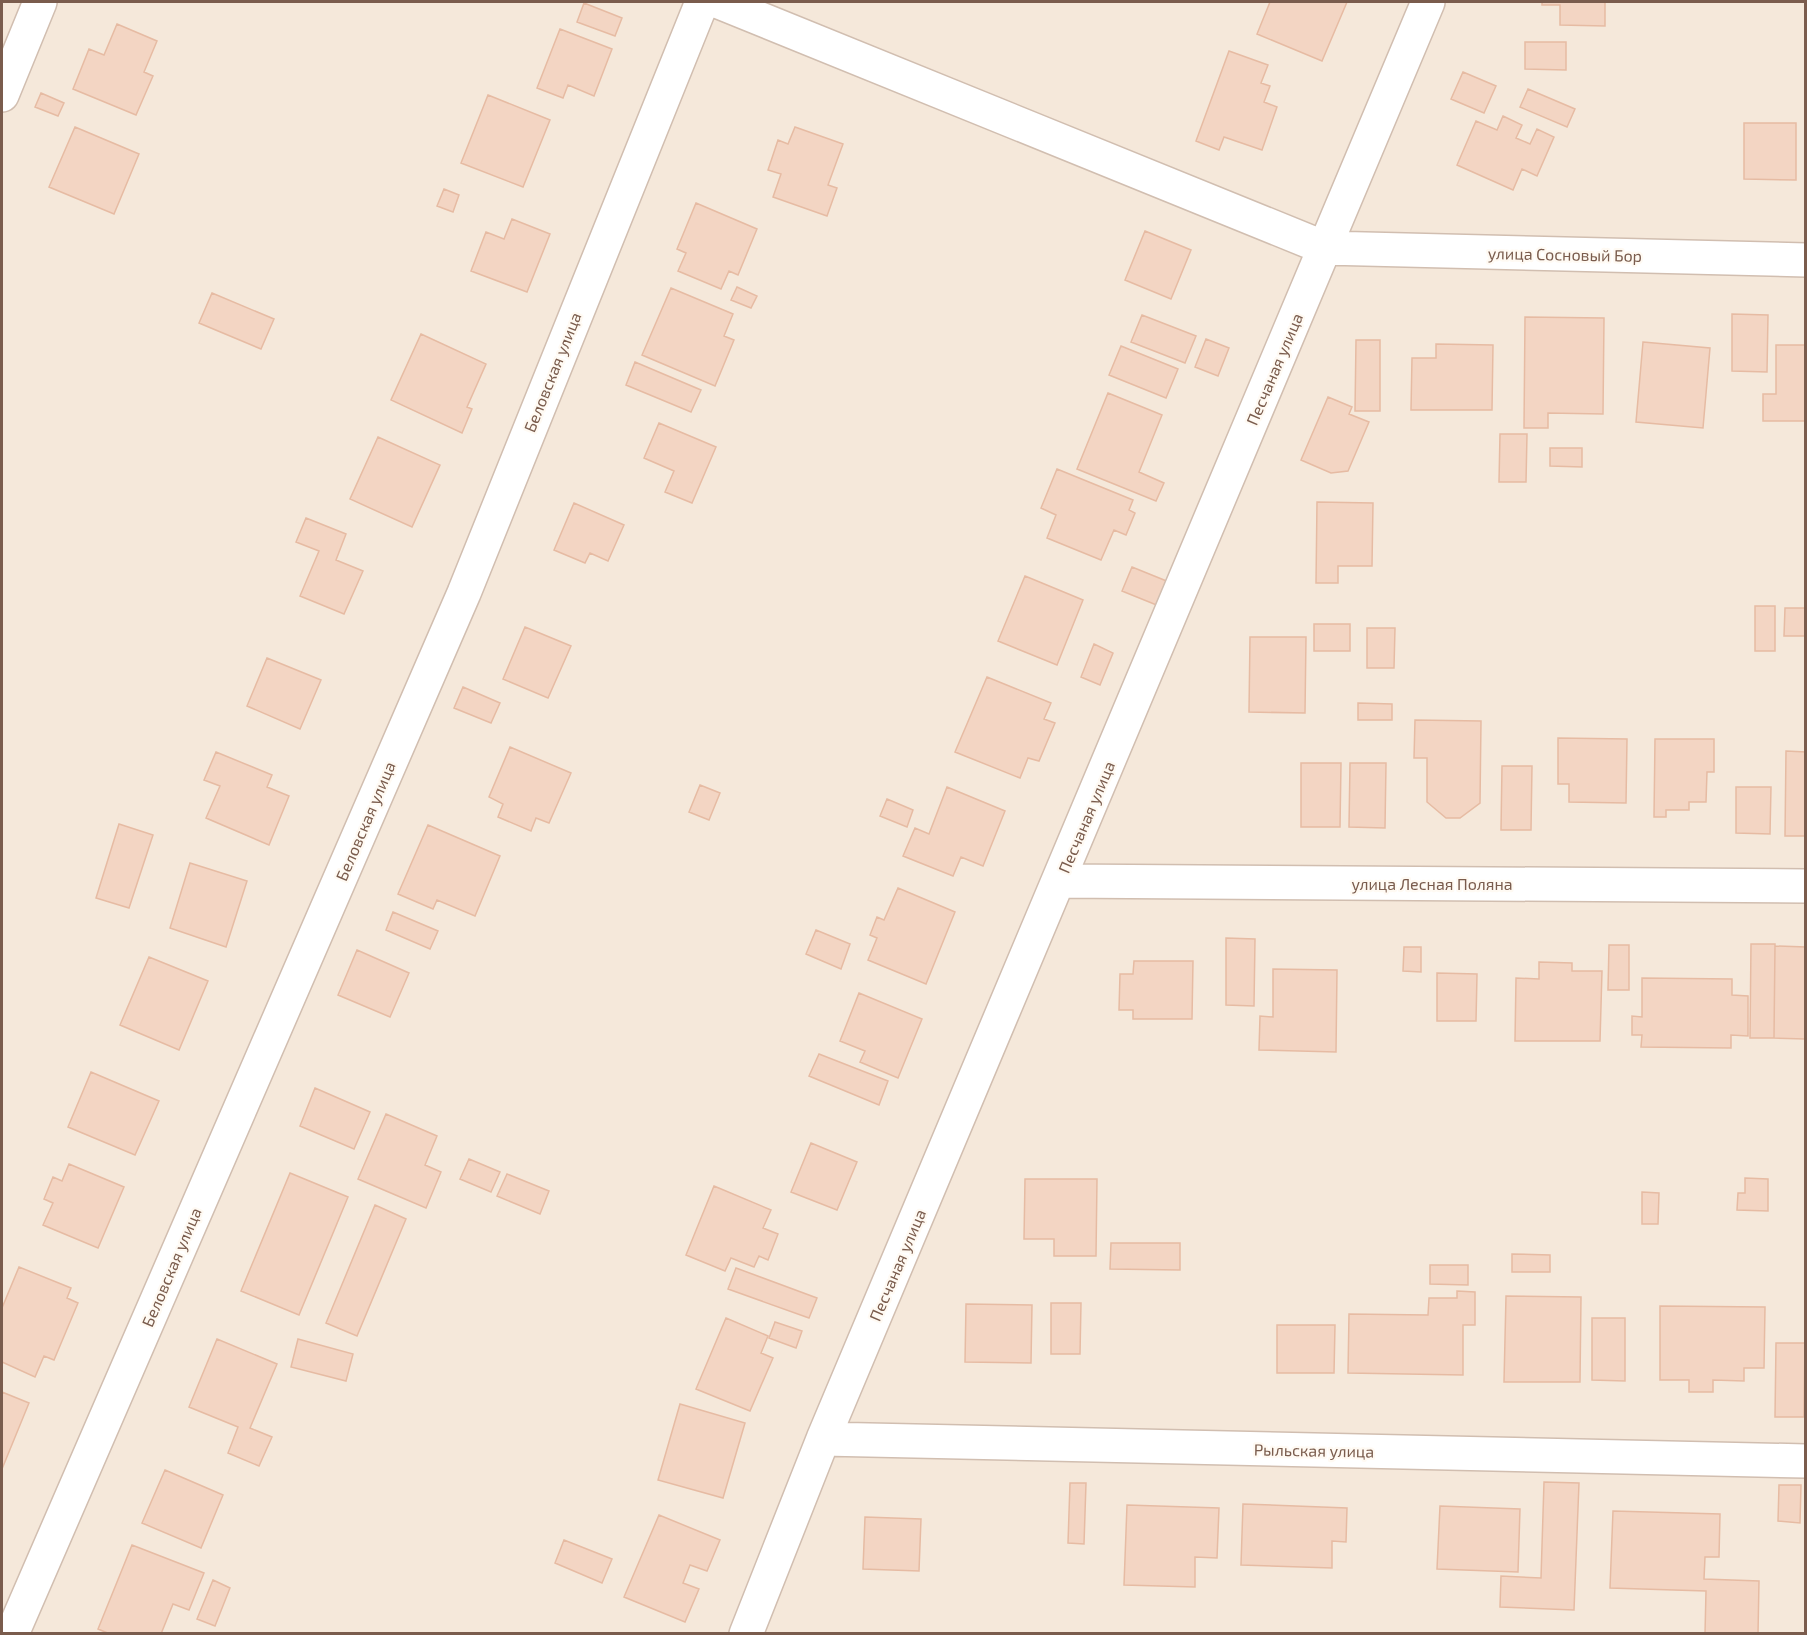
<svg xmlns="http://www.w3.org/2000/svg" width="1807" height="1635" font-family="'Exo 2',sans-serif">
<rect width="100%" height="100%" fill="#fdf6ec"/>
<!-- residential -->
<path fill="#f5e8da" d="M2,2H1805V1633H2Z"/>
<!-- building -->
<path fill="#f3d5c3" stroke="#e6bba3" stroke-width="1.5" d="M1270,2H1347L1322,61L1257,34Z
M1542,2H1605V26L1560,25V5H1542Z
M584,3L622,18L615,36L577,22Z
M117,24L157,41L144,72L153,76L136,115L73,89L89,49L104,55Z
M560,29L612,49L594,96L568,85L563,98L537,88Z
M1525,42H1566V70L1525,69Z
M1229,51L1268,65L1261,83L1270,86L1264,102L1277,107L1262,150L1224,137L1219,150L1196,141Z
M1463,72L1496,86L1484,113L1451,99Z
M1528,89L1575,109L1567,127L1520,107Z
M41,93L64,103L58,116L35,107Z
M488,95L550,120L523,187L461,163Z
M1503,116L1522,125L1516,138L1530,144L1537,129L1554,137L1537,176L1522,169L1513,190L1457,165L1476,121L1497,130Z
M1744,123H1796V180L1744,179Z
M75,127L139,154L114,214L49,187Z
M795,127L843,144L828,185L837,188L827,216L773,197L781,174L768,170L778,140L788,144Z
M444,189L459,195L453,212L437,206Z
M696,203L757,229L738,275L729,271L721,289L678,271L686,253L677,249Z
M512,219L550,234L527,292L471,271L486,232L504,239Z
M1145,231L1191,250L1171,299L1125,280Z
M737,287L757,296L751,308L731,300Z
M671,288L733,314L724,336L734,340L715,386L642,355Z
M212,293L274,319L261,349L199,323Z
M1732,314L1768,315L1767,372L1732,371Z
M1142,315L1196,336L1185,363L1131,342Z
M1525,317L1604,318L1603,414L1548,413V428H1524Z
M421,334L486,364L467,407L472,409L462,433L391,400Z
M1206,339L1229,348L1218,376L1195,367Z
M1356,340H1380V411H1355Z
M1643,342L1710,348L1703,428L1636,422Z
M1436,344L1493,345L1492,410H1411L1412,358H1436Z
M1776,345H1806V421H1763V394H1776Z
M1121,346L1178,369L1166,398L1109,375Z
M635,362L701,390L691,412L626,385Z
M1108,393L1162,415L1139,472L1164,483L1156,501L1077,469Z
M1328,397L1352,407L1349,414L1369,422L1348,471L1331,473L1301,460Z
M659,423L716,447L692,503L665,492L674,471L644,458Z
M1500,434H1527L1526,482H1499Z
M378,437L440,465L412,527L350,499Z
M1550,448H1582V467L1550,466Z
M1057,469L1133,500L1129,510L1135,513L1126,535L1114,530L1101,560L1047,538L1056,515L1041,508Z
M1317,502L1373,503L1372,566H1338V583H1316Z
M574,503L624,525L608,561L590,553L585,563L554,550Z
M306,518L346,534L336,560L363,571L344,614L300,596L319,551L296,542Z
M1132,567L1169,582L1159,606L1122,591Z
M1025,576L1083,600L1057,665L998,641Z
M1755,606H1775V651H1755Z
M1785,608H1806V636H1784Z
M1314,624H1350V651H1314Z
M525,627L571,646L548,698L503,679Z
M1367,628H1395L1394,668H1367Z
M1250,637H1306L1305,713L1249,712Z
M1094,644L1113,653L1100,685L1081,677Z
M267,658L321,680L300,729L247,706Z
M987,677L1051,703L1044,719L1055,723L1039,761L1028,758L1020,778L955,752Z
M463,687L500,703L491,723L454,708Z
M1358,703L1392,704V720H1358Z
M1415,720L1481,721L1480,803L1460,818H1446L1427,802V758H1414Z
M1558,738L1627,739L1626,803L1569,802V784H1558Z
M1655,739H1714V772H1707L1706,802H1689V810H1666V817H1654Z
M510,747L571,773L549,823L536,818L531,831L498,817L503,804L489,797Z
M1786,751L1806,752V836H1785Z
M216,752L272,775L267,787L289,796L269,845L206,818L220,786L204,780Z
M1301,763H1341L1340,827H1301Z
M1350,763H1386L1385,828L1349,827Z
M1502,766H1532L1531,830H1501Z
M700,785L720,793L709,820L689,812Z
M947,787L1005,811L983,866L961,857L953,876L903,856L915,828L929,834Z
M1736,787H1771L1770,834L1736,833Z
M887,799L913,810L907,827L880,816Z
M119,824L153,835L129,908L96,898Z
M428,825L500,856L475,916L437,900L433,909L398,894Z
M190,863L247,881L226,947L170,928Z
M898,888L955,912L926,984L868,960L877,938L870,935L877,917L884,920Z
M393,912L438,931L430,949L386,930Z
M816,930L850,944L841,969L806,954Z
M1226,938L1255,939L1254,1006L1226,1005Z
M1751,944H1775L1774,1038H1750Z
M1609,945H1629V990H1608Z
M1775,946L1806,947L1805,1039L1774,1038Z
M1404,947H1421V972L1403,971Z
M357,950L409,973L390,1017L338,995Z
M149,957L208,981L179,1050L120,1025Z
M1134,961H1193L1192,1019H1133V1010H1119L1120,974H1133Z
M1539,962L1572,963V971H1602L1600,1041H1515L1516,978L1539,979Z
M1273,969L1337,970L1336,1052L1259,1050L1260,1016L1273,1017Z
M1437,973L1477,974L1476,1021H1437Z
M1642,978L1732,979V995L1748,996V1036L1731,1035V1048L1641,1047L1642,1035H1632V1016L1642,1017Z
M859,993L922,1019L898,1078L860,1062L865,1051L840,1041Z
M819,1054L888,1081L879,1105L809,1076Z
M91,1072L159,1101L135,1155L68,1127Z
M315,1088L370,1112L354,1149L300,1126Z
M386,1114L437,1136L425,1165L441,1172L426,1208L358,1179Z
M811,1143L857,1162L837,1210L791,1192Z
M469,1159L500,1172L491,1192L460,1179Z
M69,1164L124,1187L98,1248L43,1225L53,1203L44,1199L53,1177L62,1181Z
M290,1173L348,1197L299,1315L241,1291Z
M507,1174L549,1191L540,1214L497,1196Z
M1745,1178L1768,1179V1211L1737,1210L1738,1193H1745Z
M1025,1179H1097L1096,1256H1054V1239H1024Z
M714,1186L771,1210L763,1228L778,1234L768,1260L759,1256L754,1267L731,1258L725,1271L686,1255Z
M1642,1192L1659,1193L1658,1224H1642Z
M375,1205L406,1219L357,1336L326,1323Z
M1111,1243H1180V1270L1110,1269Z
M1512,1254L1550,1255V1272H1512Z
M1430,1265H1468V1285L1430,1284Z
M19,1267L71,1288L67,1298L78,1303L54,1360L44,1356L35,1377L2,1362V1308Z
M736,1268L817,1298L809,1318L728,1289Z
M1457,1291L1475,1292V1325H1463V1375L1348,1373L1349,1314L1428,1315L1429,1298H1457Z
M1506,1296L1581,1297L1580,1382H1504Z
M1051,1303H1081L1080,1354H1051Z
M966,1304L1032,1305L1031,1363L965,1362Z
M1660,1306L1765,1307L1764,1368H1744V1381L1713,1380V1392H1689V1380H1660Z
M726,1318L768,1336L761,1353L773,1358L750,1411L696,1389Z
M1592,1318H1625V1381L1592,1380Z
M775,1322L802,1331L796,1348L769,1338Z
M1277,1325H1335L1334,1373H1277Z
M217,1339L277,1364L250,1428L272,1437L259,1466L228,1453L238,1427L189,1407Z
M298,1339L353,1354L346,1381L291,1367Z
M1776,1343H1805L1804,1417H1775Z
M2,1392L29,1403L2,1469Z
M680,1404L745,1423L723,1498L658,1480Z
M165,1470L223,1495L201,1548L142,1523Z
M1544,1482L1579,1483L1574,1610L1500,1607L1501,1576L1541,1578Z
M1070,1483H1086L1084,1544L1068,1543Z
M1779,1485H1801L1800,1523L1778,1521Z
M1243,1504L1347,1508L1346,1542L1332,1541V1568L1241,1565Z
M1127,1505L1219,1508L1217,1558L1195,1557V1587L1124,1585Z
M1440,1506L1520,1509L1518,1572L1437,1569Z
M1613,1511L1720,1514L1719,1557H1705L1704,1579L1759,1581L1758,1634H1705L1706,1591L1610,1588Z
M659,1515L720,1540L707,1571L690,1565L683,1583L699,1589L685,1622L624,1597Z
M865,1517L921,1519L919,1571L863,1569Z
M564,1540L612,1559L602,1583L555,1563Z
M132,1545L204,1573L189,1610L173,1604L161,1634H110L98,1629Z
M213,1580L230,1588L215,1626L197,1619Z"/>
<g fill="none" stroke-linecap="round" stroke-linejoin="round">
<defs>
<path id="minor" d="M719,2L1325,248L1806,260
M2,95L40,2
M1059,881L1806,886
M823,1439L1806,1461
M12,1634L464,593L702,2
M746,1634L823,1439L1428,2"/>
</defs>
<!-- minor casing -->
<use href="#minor" stroke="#d1beb0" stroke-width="36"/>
<!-- minor -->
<use href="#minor" stroke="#fff" stroke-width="33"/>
</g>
<g text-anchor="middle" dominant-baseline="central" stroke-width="4.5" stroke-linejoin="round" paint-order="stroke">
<!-- street labels -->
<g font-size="16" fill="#7a5c4d" stroke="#fffaf3">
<text transform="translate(1565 254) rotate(1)">улица Сосновый Бор</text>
<text transform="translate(1274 369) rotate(-67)">Песчаная улица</text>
<text transform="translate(552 372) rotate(-68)">Беловская улица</text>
<text transform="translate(1086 817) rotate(-67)">Песчаная улица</text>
<text transform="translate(365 821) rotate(-67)">Беловская улица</text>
<text x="1432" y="883">улица Лесная Поляна</text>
<text transform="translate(897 1265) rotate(-67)">Песчаная улица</text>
<text transform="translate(171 1267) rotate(-67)">Беловская улица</text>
<text transform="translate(1314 1450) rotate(1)">Рыльская улица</text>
</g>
</g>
<!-- border -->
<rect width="1807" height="1635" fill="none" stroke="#7a5c4d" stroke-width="6"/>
</svg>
